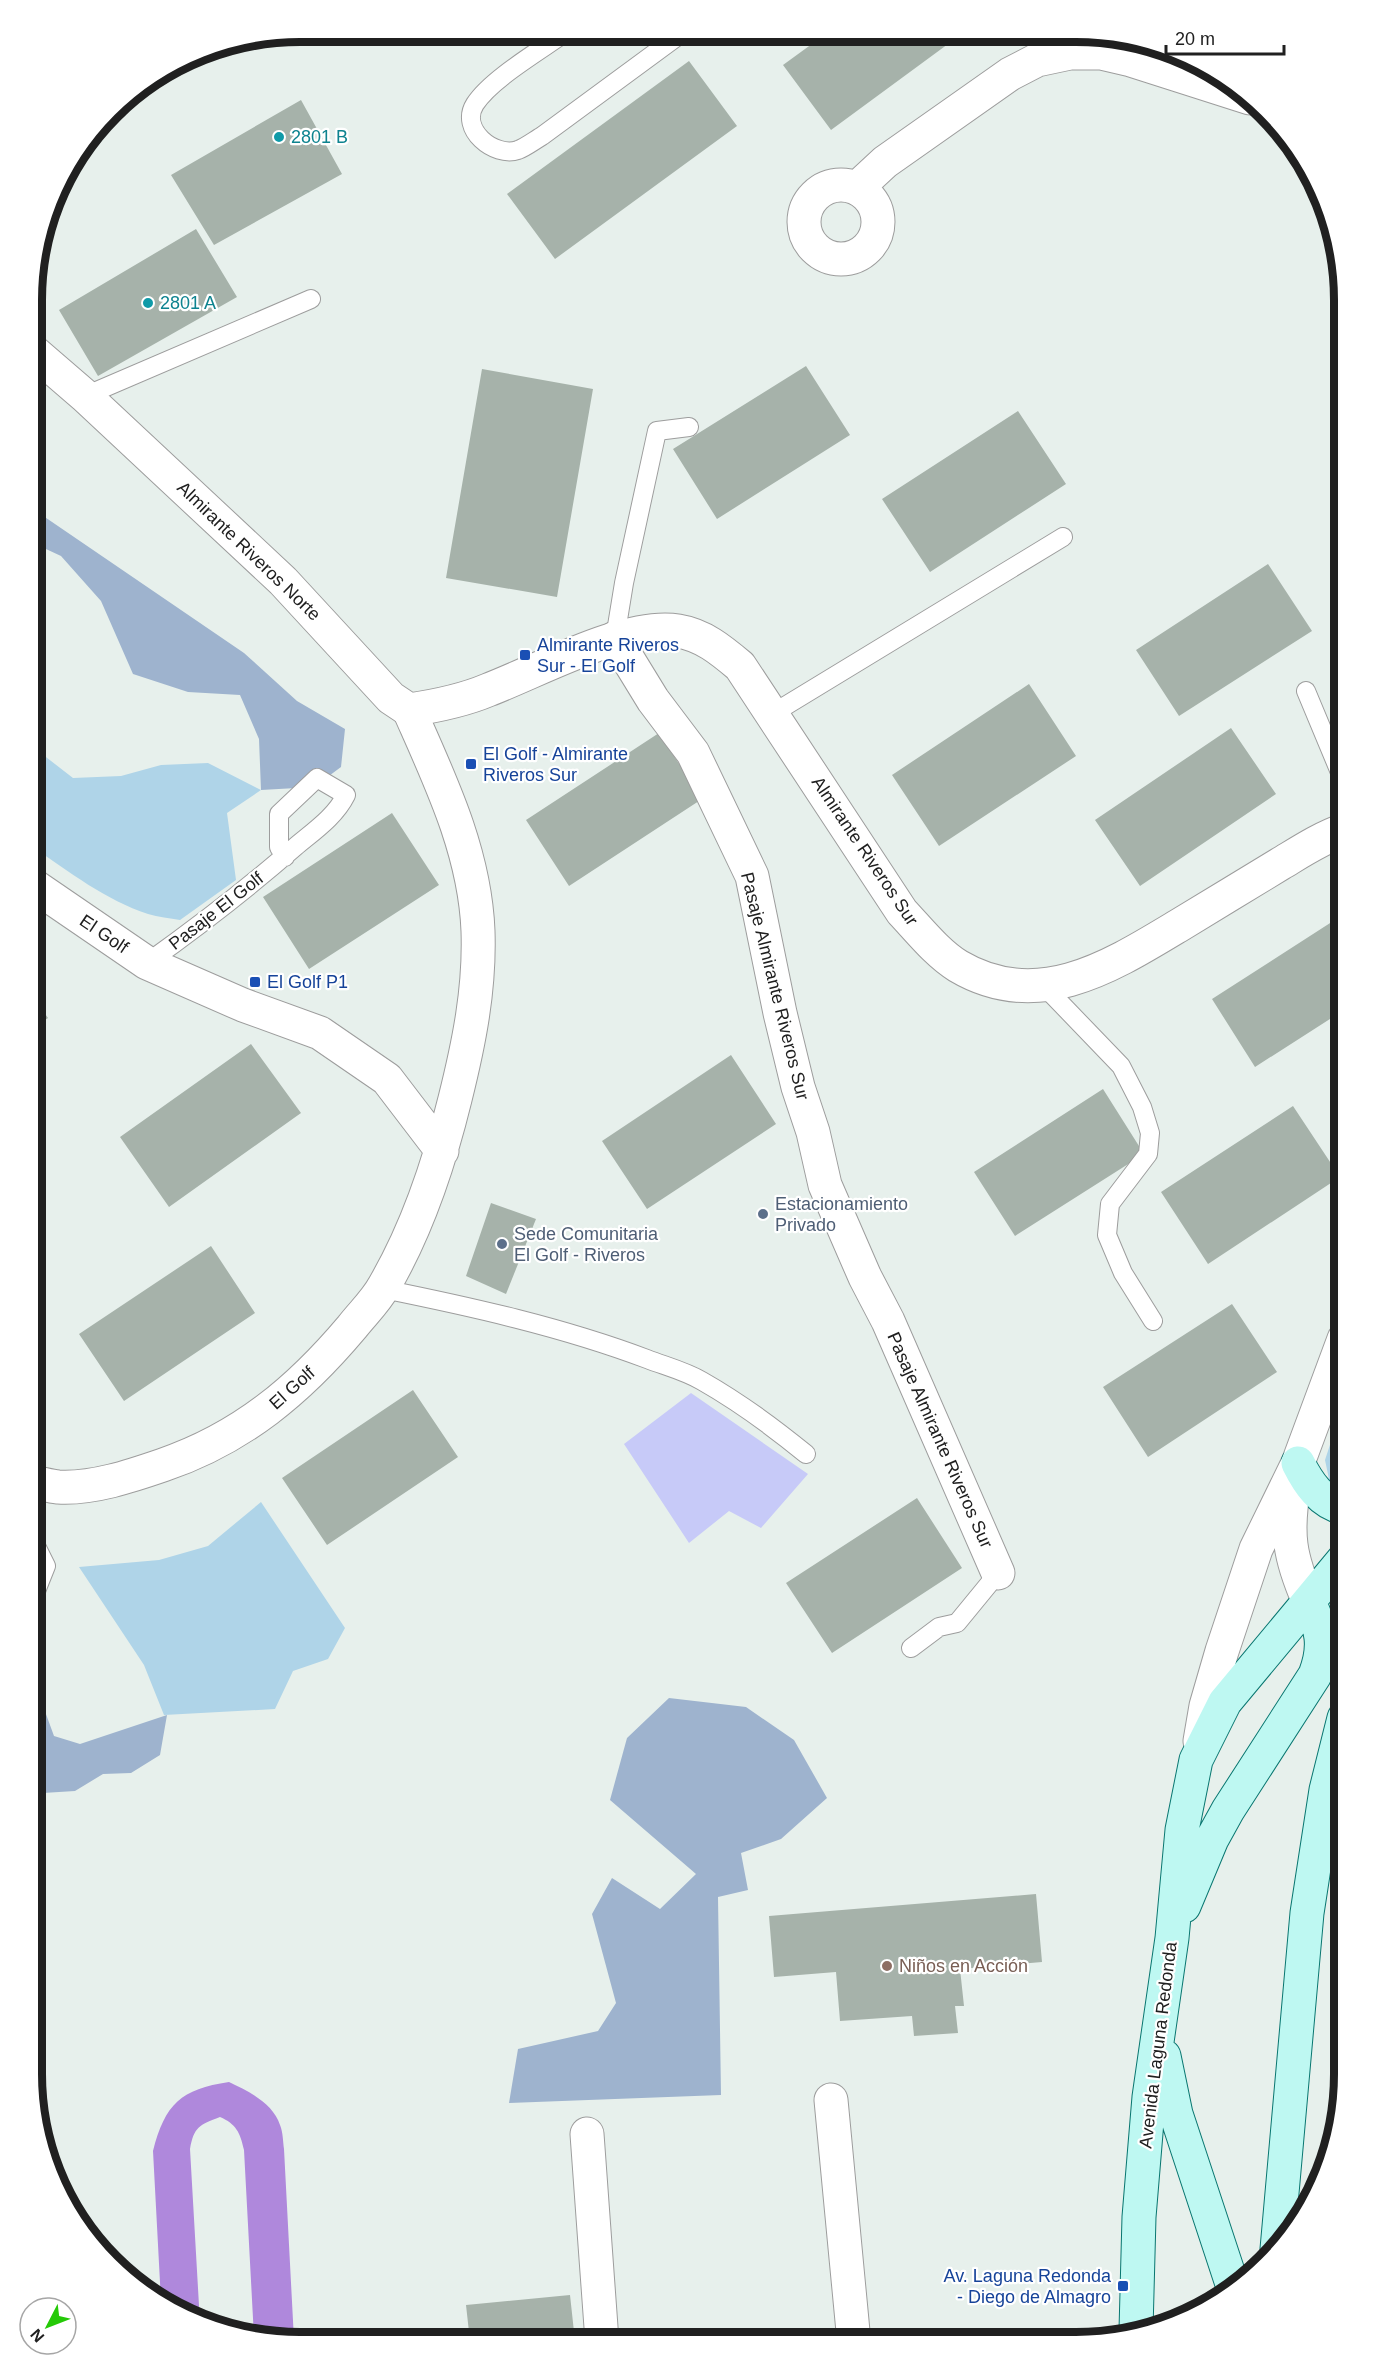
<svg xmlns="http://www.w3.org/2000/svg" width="1376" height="2374" font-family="Helvetica,sans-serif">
<rect width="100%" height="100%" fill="#e7f0ec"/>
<!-- grass -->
<path fill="#afd4e8" d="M33,747L73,778L121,776L161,765L208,763L261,790L227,813L236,880L180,920C170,918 158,917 148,914C106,900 69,872 33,847Z
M1344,1402V1494L1330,1484L1325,1460Z
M261,1502L345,1628L328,1659L293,1671L275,1709L164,1715L144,1665L79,1567L159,1560L208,1546Z"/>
<!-- forest -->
<path fill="#9eb3ce" d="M33,509L244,653L297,701L345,729L341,767L314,787L261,790L259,739L240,695L188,692L133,674L101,601L61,556L33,543Z
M32,1692L39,1695L54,1736L80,1744L167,1715L160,1755L131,1773L103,1774L75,1791L43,1793L32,1802Z
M669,1698L746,1707L794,1740L827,1798L781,1839L741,1853L748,1890L718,1897L721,2095L509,2103L518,2049L598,2031L616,2003L592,1914L612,1878L660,1909L696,1874L610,1800L627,1738Z"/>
<!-- park -->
<path fill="#c7caf8" d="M691,1393L808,1474L761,1528L729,1511L689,1543L624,1444Z"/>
<!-- pitch -->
<path fill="#af88dc" d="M229,2082C248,2091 273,2103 280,2125C283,2132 283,2142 284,2149L294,2340H266L254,2337L244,2150C240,2132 236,2124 220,2117C199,2125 194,2127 190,2149L200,2323L161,2301L153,2151C165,2104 181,2089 229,2082Z"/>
<!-- building -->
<path fill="#a6b2aa" d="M827,33H963L831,130L783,65Z
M689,61L737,126L555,259L507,194Z
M301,100L342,174L214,245L171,175Z
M196,229L237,297L98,376L59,310Z
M806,366L850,435L717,519L673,449Z
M482,369L593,389L557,597L446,578Z
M1018,411L1066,484L930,572L882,499Z
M1268,564L1312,631L1179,716L1136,650Z
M1029,684L1076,756L939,846L892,775Z
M1231,728L1276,794L1140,886L1095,820Z
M659,733L702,799L569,886L526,820Z
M392,813L439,885L309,969L263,897Z
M1341,916L1344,920V1010L1255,1067L1212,999Z
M33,997L48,1018L33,1028Z
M251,1044L301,1113L169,1207L120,1137Z
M731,1055L776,1124L647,1209L602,1141Z
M1103,1089L1144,1154L1015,1236L974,1172Z
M1293,1106L1340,1177L1208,1264L1161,1192Z
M491,1203L536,1219L506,1294L466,1276Z
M211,1246L255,1313L124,1401L79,1334Z
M1232,1304L1277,1372L1148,1457L1103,1387Z
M413,1390L458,1457L327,1545L282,1478Z
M917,1498L962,1568L832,1653L786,1583Z
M1036,1894L1042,1962L960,1969L964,2006H955L958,2033L914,2036L912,2016L840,2021L836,1972L774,1977L769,1916Z
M570,2295L575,2341H470L466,2305Z"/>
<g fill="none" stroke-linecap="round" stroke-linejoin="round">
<defs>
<path id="service" d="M566,32C541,50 491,79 475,104C459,129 494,158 518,150C526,147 535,140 542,136L682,33
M1170,50L1181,76
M85,396L311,299
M615,638L624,583L657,431L689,427
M1306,691L1344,782
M772,714L1063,537
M147,963C199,926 247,889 295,847C314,831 335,817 346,795L317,778L279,814V847L285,857
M1043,985L1121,1066L1142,1107L1150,1133L1148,1154L1110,1204L1107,1235L1123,1273L1153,1321
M383,1289C472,1307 562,1327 647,1359C665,1366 685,1371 702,1381C739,1402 773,1427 806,1454
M32,1601L46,1566L32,1538
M911,1648L939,1627L957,1623L998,1573"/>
<path id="minor" d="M804 222a37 37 0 1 1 74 0a37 37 0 1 1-74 0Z
M857,188L885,162L1010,74L1037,60L1070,53H1101L1131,60L1250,98
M615,638L653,700L693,753L752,876L780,1013L798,1087L813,1132L825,1185L865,1277L888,1321L998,1573
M33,885L147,963L243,1005L320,1033L387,1079L442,1151
M32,1482C40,1483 49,1486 58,1487C93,1489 131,1476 163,1465C242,1438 299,1390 352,1327C362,1314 376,1301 384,1286C418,1228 439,1164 455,1099C469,1043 480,989 478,931C475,852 440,780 409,710
M831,2100L854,2342
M587,2134L602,2341"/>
<path id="tertiary" d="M34,352L85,396L283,581L391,698L409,710C436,706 462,701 488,690C538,671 627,622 678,631C703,635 721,650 740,666L902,912C919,930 937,953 958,966C1037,1013 1110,967 1178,926C1212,905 1246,885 1280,864C1300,852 1321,838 1344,830
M1294,1486C1286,1534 1289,1556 1309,1602
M1200,1741L1206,1706L1222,1651L1256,1549L1298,1463L1344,1339"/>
<path id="secondary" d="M1298,1463C1308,1483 1321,1503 1344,1508
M1184,1906L1212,1839L1228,1810L1315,1675C1326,1646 1322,1629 1309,1602
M1164,2056L1176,2114L1234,2290
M1277,2249L1307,1913L1326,1790L1344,1718
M1136,2330L1139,2217L1149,2097L1172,1938L1182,1830L1196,1760L1225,1702L1344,1559"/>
</defs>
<!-- service casing -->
<use href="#service" stroke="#9d9d9d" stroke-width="20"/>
<!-- minor casing -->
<use href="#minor" stroke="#9d9d9d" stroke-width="35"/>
<!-- tertiary casing -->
<use href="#tertiary" stroke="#9d9d9d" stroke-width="35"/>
<!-- secondary casing -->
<use href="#secondary" stroke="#097670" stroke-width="35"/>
<!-- service -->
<use href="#service" stroke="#fff" stroke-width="18"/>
<!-- minor -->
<use href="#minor" stroke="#fff" stroke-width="33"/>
<!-- tertiary -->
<use href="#tertiary" stroke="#fff" stroke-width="33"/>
<!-- secondary -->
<use href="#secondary" stroke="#bef8f2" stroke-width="33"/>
</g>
<!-- markers -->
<g fill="#0f9aa8" stroke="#fff" stroke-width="2">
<circle cx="279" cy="137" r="6"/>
<circle cx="148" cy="303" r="6"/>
</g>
<g fill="#1a4fb4" stroke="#fff" stroke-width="2">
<rect x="519" y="649" width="12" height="12" rx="3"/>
<rect x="465" y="758" width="12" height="12" rx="3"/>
<rect x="249" y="976" width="12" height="12" rx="3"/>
<rect x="1117" y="2280" width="12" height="12" rx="3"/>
</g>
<g fill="#5c6f8a" stroke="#fff" stroke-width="2">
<circle cx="763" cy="1214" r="6"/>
<circle cx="502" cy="1244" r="6"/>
</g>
<circle fill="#8d6e63" stroke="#fff" stroke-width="2" cx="887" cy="1966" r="6"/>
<g text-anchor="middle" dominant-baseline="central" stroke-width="4.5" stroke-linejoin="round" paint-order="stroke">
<!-- culture labels -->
<g font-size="18" fill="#0d838f" stroke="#fff" text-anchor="start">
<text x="291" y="137">2801 B</text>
<text x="160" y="303">2801 A</text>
</g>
<!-- street labels -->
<g font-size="18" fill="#202020" stroke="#fff">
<text transform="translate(249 551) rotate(44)">Almirante Riveros Norte</text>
<text transform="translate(865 851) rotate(56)">Almirante Riveros Sur</text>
<text transform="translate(216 911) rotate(-38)">Pasaje El Golf</text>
<text transform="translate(104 934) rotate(34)">El Golf</text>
<text transform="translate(775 986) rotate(76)">Pasaje Almirante Riveros Sur</text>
<text transform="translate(292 1388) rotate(-42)">El Golf</text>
<text transform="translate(940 1440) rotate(66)">Pasaje Almirante Riveros Sur</text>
<text transform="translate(1158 2045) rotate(-83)">Avenida Laguna Redonda</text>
</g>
<!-- transit labels -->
<g font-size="18" fill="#164399" stroke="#fff" text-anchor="start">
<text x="537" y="645">Almirante Riveros<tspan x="537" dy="21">Sur - El Golf</tspan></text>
<text x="483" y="754">El Golf - Almirante<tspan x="483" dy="21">Riveros Sur</tspan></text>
<text x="267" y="982">El Golf P1</text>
<text x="1111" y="2276" text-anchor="end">Av. Laguna Redonda<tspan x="1111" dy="21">- Diego de Almagro</tspan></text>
</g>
<!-- service labels -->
<g font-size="18" fill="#4e5e75" stroke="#fff" text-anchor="start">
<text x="775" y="1204">Estacionamiento<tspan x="775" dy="21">Privado</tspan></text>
<text x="514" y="1234">Sede Comunitaria<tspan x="514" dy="21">El Golf - Riveros</tspan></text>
</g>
<!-- education labels -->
<g font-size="18" fill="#785e54" stroke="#fff" text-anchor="start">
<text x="899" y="1966">Niños en Acción</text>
</g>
</g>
<!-- crop -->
<path d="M0 0H1376V2374H0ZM300 42H1076A258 258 0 0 1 1334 300V2074A258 258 0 0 1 1076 2332H300A258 258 0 0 1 42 2074V300A258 258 0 0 1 300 42Z" fill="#fff" fill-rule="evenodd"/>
<path fill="none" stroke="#202020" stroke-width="8" d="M300 42H1076A258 258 0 0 1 1334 300V2074A258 258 0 0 1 1076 2332H300A258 258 0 0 1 42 2074V300A258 258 0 0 1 300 42Z"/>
<!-- north arrow -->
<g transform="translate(48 2326) rotate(228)"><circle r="28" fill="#ffffff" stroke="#a6a6a6" stroke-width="1.5"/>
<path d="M0-4.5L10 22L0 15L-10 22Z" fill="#25c907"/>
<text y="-9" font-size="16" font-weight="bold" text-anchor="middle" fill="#202020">N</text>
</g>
<!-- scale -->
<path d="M1166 45v9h118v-9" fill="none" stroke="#202020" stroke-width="3"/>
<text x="1175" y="45" font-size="18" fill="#202020" stroke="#ffffff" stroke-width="4.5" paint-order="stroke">20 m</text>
</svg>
